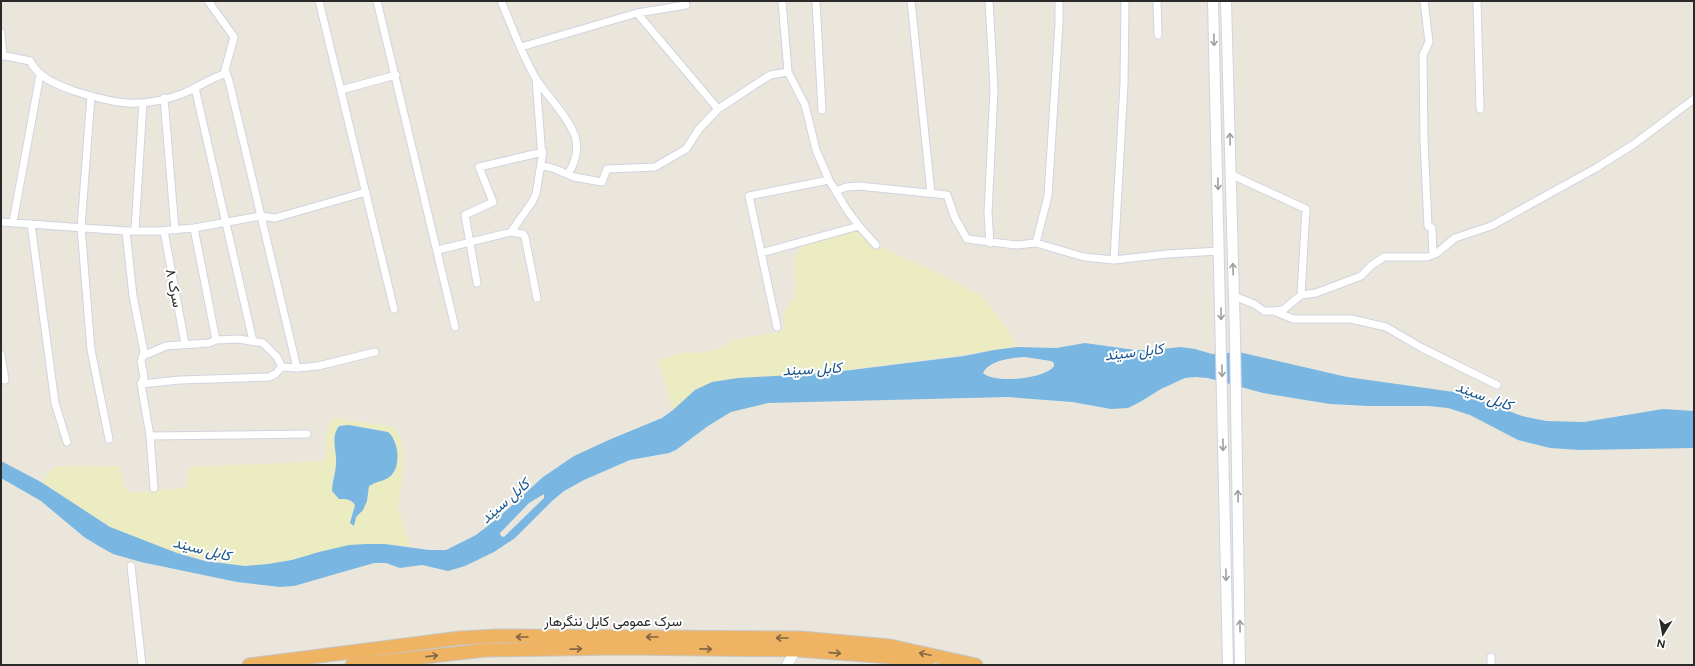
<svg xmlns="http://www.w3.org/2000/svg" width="1695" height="666" font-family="Figtree,Vazirmatn,sans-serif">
<rect width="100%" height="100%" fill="#eae6dc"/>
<!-- sand -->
<path fill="#ececc2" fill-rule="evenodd" d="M859,226L876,245L940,274L983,297L1004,324L1017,347L827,373L738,378L712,382L695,390L673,410L658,360L679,353H696L716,350L736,339L785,331L784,311L795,297L796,281L793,259L806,242Z
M331,418L377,424L394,427L402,442L404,463L398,508L411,547L385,544L319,552L292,560L268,564L245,566L225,564L177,553L128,535L110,527L41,482L54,467C75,464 97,467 119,466L123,485L129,493L186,488L189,467L325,461L326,432ZM336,464L387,479L377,481L369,486C368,499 366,507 356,517V522L351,519L356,505C351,499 346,499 339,498L332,482Z"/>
<!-- water -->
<path fill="#79b7e2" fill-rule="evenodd" d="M1085,343L1135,350H1154L1180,347L1195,349L1212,354L1239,352L1347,377L1454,392L1477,399L1522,416L1546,421L1584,422L1663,409L1694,411V448L1580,450L1550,448L1518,440L1470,415L1448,408L1428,406H1368L1330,404L1263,393L1208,378L1195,377L1185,378L1161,389L1140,402L1128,408L1111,409L1072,402L1008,397L768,403L731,412L708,426L676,450L669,453L630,460L584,480L564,491L552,501L515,538L494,552L465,566L448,571L422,565L400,568L386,563H374L294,586L280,587L237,582L141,562L113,554L97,545L84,537L41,501L1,478V461L41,482L110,527L177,553L205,561L245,566L268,564L292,560L319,552L349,545L366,544H385L429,550H446L476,535L498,518L543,477L574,456L611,439L662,418L673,410L695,390L712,382L738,378L827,373L964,356L994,350L1017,347L1056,348ZM1025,357L1051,361L1054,363V366C1046,379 994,384 983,373C990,360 1012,358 1025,357ZM544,494V498L504,537L501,536L500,533L504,529L529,503Z
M349,425L388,432C400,442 402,472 386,479C380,482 377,481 369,486L367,501L363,510L356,517L354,526L350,523L355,505C351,499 346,499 339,499L332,491C332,481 336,473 336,463C337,450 330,438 339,426Z"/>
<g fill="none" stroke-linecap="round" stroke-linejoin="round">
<defs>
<path id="street" d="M319,1L394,309
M377,1L455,327
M501,1C512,26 521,53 535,77C547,97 566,113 575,136C579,149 575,163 568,174
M782,1L788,72L805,105L816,150L829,180L847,210L859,226L876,245
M816,1L822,110
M911,1L931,193
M989,1L994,89L988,213L990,243
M1157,1L1158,35
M1424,1L1429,42L1423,55L1424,141L1428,226L1432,228L1433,255
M1477,1L1480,109
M637,13L718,109
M1,33L3,56
M521,47L637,13L686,5
M1,55L30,61C39,78 57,85 74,91C116,104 140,109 182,94C197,88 209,79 224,74L225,70L234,37L208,1
M225,70L229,81L297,368
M195,88L253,341
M341,90L396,75
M91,96L81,227L91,350L109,439
M164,98L175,230
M541,165L555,169L574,177L602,182L607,169L655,167L686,149L699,129L718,109L770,75L788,72
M1230,174L1306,209L1301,295
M836,191L846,187L859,186L947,195L955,218L967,239L1016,245L1036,243L1084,257L1114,260L1167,254L1219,251
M1,222L126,231H158L194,228L261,216L275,218L366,192
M13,222L40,75
M31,224L55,403L67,442
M194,228L216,340
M135,230L143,103
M126,231L133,296L144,352L141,361L144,377L141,384L150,436L154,488
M164,231L185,344
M511,232L532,202L536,194L542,157L536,79
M1036,243L1048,196L1059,24V1
M438,250L511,232L523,234L525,237L537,298
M761,253L859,226
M1114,260L1124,84L1125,1
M477,283L465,215L493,202L479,167L543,152
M1234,296L1254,304L1264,311H1274L1293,319H1351L1386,327L1422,348L1497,385
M1274,311L1283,310L1301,295L1316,293L1361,276L1372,265L1384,257H1427L1437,253L1455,238L1491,226L1596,168L1634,144L1694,99
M777,327L749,196L829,180
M1,355L5,380
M143,356L166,346L209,343L216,340L239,339L263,343L277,357L282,367
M141,384L180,380L269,377L275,374L282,367L297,368L318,366L375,352
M150,436L307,434
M131,566L142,665
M1491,665V657"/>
<path id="secondary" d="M1213,1L1228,665
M1226,1L1235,336L1240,665
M787,665L798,646"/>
<path id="highway" d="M249,665L460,638L497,636L801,638L890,646L976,665
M352,665L486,650L622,648L796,650L891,657L927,665"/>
</defs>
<!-- street casing -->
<use href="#street" stroke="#d2d3e1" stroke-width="9"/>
<!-- secondary casing -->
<use href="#secondary" stroke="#d2d3e1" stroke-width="12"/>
<!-- highway casing -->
<use href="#highway" stroke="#c7c7c7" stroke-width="15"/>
<!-- street -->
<use href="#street" stroke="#fff" stroke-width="7"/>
<!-- secondary -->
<use href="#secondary" stroke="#fff" stroke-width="10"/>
<!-- highway -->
<use href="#highway" stroke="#eeb363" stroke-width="13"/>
</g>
<!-- one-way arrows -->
<defs><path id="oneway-shaft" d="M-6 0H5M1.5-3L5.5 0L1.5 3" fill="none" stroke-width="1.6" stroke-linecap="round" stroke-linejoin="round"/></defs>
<g stroke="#9f9f9f">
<use href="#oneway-shaft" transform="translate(1214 40) rotate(89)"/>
<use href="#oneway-shaft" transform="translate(1230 139) rotate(-91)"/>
<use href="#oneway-shaft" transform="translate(1218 184) rotate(89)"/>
<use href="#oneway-shaft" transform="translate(1233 269) rotate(-92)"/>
<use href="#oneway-shaft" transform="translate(1221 314) rotate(89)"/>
<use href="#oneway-shaft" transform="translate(1222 371) rotate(89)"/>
<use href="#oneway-shaft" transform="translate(1223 445) rotate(89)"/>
<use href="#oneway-shaft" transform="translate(1238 496) rotate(-91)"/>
<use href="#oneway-shaft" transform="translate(1226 575) rotate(89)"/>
<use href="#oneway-shaft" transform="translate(1240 626) rotate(-91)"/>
</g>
<g stroke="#826743">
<use href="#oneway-shaft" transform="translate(522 637) rotate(-180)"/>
<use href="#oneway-shaft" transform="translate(652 637) rotate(-180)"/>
<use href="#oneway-shaft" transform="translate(782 638) rotate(-180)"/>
<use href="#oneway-shaft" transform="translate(576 649) rotate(-1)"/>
<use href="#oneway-shaft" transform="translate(706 649) rotate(1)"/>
<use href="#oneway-shaft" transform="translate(835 653) rotate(4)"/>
<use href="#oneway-shaft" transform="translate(925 654) rotate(-168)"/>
<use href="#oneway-shaft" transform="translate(432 656) rotate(-6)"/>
</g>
<g text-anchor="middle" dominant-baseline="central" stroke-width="4" stroke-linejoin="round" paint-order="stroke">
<!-- street labels -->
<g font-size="14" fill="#292929" stroke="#fff">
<text transform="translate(174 288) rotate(79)">سرک ۸</text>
<text x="613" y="621">سرک عمومی کابل ننگرهار</text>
</g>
<!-- water labels -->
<g font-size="15" font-style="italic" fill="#1a558c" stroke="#fff">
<text transform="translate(1134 352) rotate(-7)">کابل سيند</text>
<text transform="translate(812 369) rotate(-3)">کابل سيند</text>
<text transform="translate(1484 396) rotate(20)">کابل سيند</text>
<text transform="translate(505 501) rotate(-41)">کابل سيند</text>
<text transform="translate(202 549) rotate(14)">کابل سيند</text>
</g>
</g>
<!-- border -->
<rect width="1695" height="666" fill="none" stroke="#292929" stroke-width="4"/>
<!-- north arrow -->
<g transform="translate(1663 634) rotate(191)" stroke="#ffffff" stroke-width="3" paint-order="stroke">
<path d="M0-3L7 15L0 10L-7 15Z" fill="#292929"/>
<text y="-6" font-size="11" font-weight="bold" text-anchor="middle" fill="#292929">N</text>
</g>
</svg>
